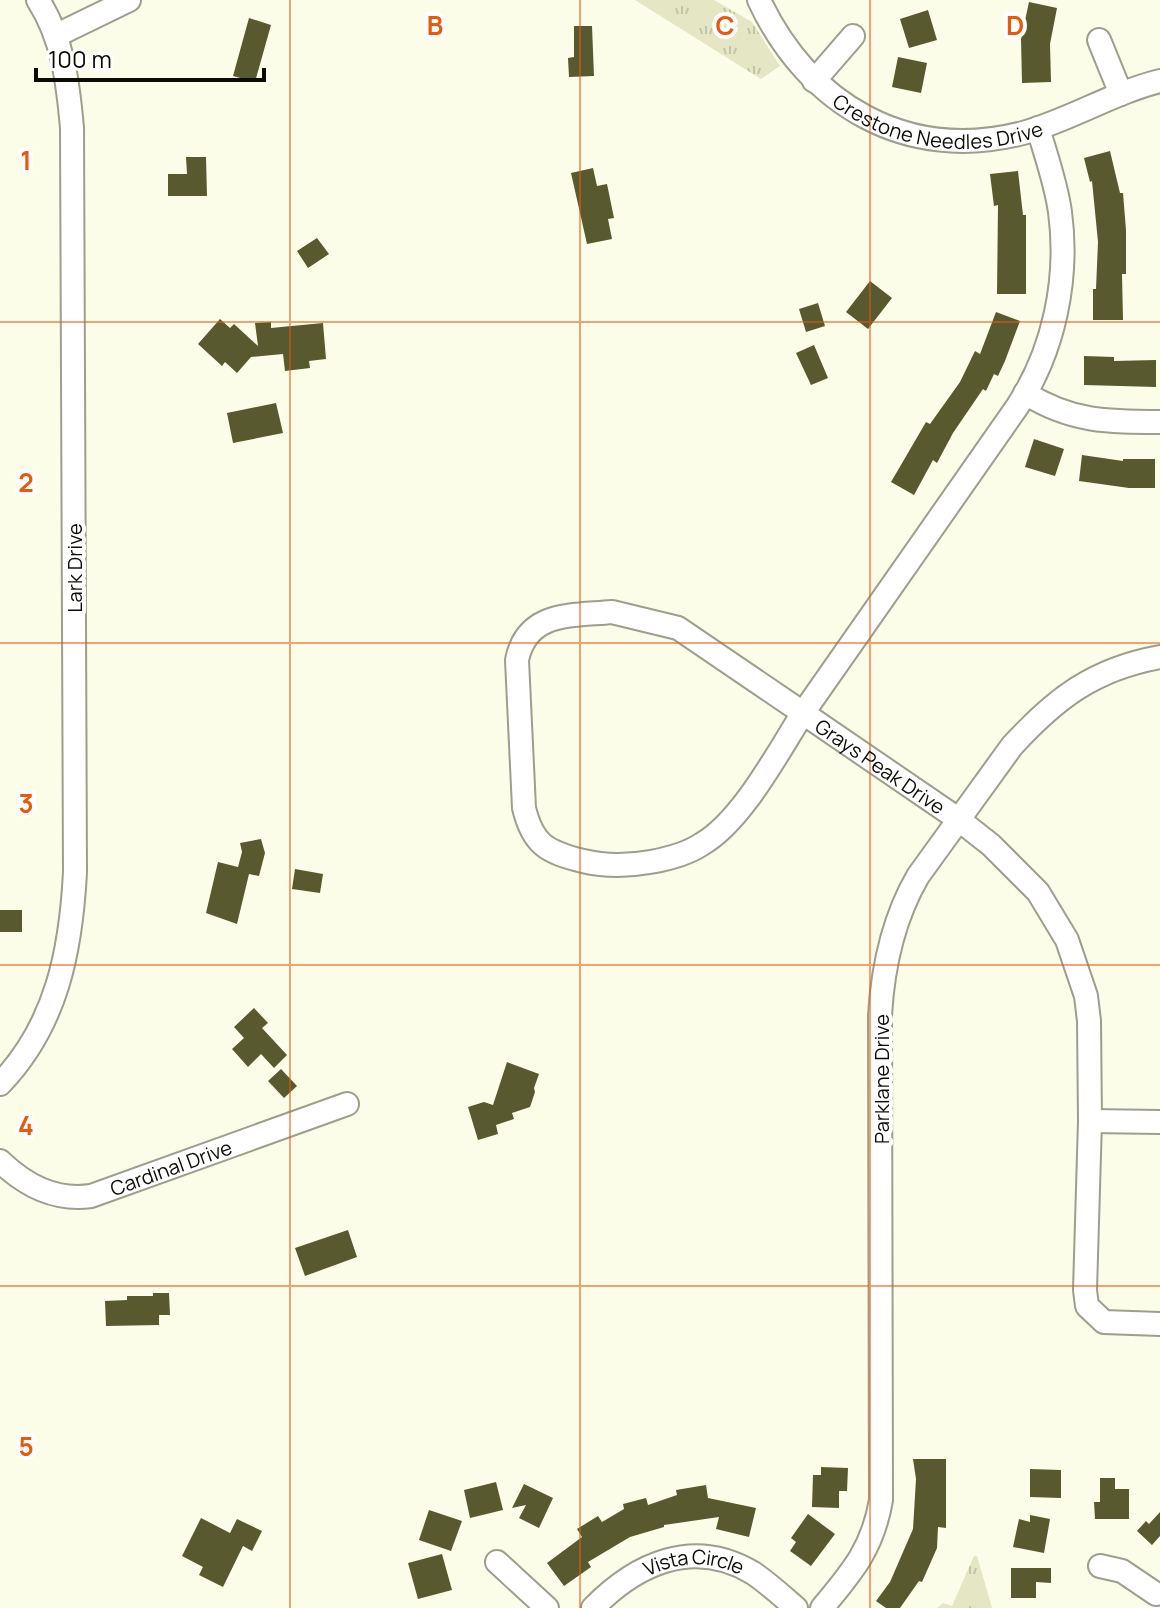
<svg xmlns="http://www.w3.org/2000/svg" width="1160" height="1608" font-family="Manrope,sans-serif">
<defs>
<pattern id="grass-tufts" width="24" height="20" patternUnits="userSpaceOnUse" patternTransform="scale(2)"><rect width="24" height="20" fill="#e4e6c4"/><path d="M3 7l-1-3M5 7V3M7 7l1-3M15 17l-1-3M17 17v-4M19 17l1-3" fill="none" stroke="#c2c4a7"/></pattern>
</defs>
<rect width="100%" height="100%" fill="#fbfde9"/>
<!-- grass -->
<path fill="url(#grass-tufts)" d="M635,0H714L752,22L780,66L761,79Z
M974,1556H977L992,1608H937L943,1603L952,1606Z"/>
<!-- building -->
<path fill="#58592e" d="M1029,2L1057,8L1050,44L1051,82L1022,83L1021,39Z
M928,10L937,40L909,48L900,19Z
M249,18L271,25L255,82L233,76Z
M574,26H592L594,76L569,77L568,58L574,57Z
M898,57L927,63L921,93L892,87Z
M1110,151L1120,193H1123L1126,230V274H1122L1123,320H1093V289H1096L1098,242L1092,181L1090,182L1084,158Z
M186,157H206L207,196H168V174H187Z
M593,168L597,186L607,184L614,218L608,219L612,239L587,244L571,173Z
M1018,171L1023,215H1026V294H997L998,205L994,206L990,174Z
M317,238L329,254L308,268L297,251Z
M870,281L892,298L868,329L846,312Z
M818,303L825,326L806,332L799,309Z
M996,312L1020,321L1005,361L998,376L994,374L986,391L983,389L953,433L937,463L933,460L914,495L891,482L926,422L930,424L960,382L975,351L980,354Z
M220,319L230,328L234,324L258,346L255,323L271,322V328L323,323L326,359L309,361L310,368L285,371L283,354L251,357L237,373L225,362L222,366L198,344Z
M814,345L828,378L811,385L796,353Z
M1084,356L1114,357V361L1156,360V387L1084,385Z
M276,403L283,433L233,443L227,413Z
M1034,439L1064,449L1055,476L1025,467Z
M1082,455L1123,461V459H1155V488H1129L1079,481Z
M261,839L265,853L259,876L249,874L237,924L206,913L218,862L238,867L242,852L240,843Z
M295,869L323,874L320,893L292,889Z
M0,910H22V932H0Z
M254,1008L268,1023L262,1028L287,1055L274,1068L261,1054L248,1067L232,1049L244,1038L234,1027Z
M507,1062L539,1074L534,1088L535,1092L530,1107L512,1113L514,1119L496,1125L498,1134L478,1140L468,1107L484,1102L493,1105Z
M281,1069L297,1086L284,1098L268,1081Z
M348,1230L357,1257L305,1276L295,1248Z
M153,1293H169L170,1315H159V1325L106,1326L105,1301L127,1300V1296H153Z
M913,1459H946V1528L938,1527L937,1548L922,1582L919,1581L900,1608H886L876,1601L890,1582L913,1529L916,1479Z
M821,1467L848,1468L847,1491H839V1508L812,1507L813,1475H821Z
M1030,1469L1061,1470V1498L1030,1497Z
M1100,1478H1115V1489H1129V1519H1095L1094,1502H1100Z
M496,1482L503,1510L470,1518L464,1490Z
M524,1484L553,1498L539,1528L519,1518L526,1505L512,1508Z
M706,1485L708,1498L756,1508L749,1537L716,1529L719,1517L664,1525V1527L630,1537L588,1562L591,1567L564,1586L547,1563L582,1537L577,1529L598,1516L602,1522L624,1509L623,1504L646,1498L648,1505L677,1495L676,1490Z
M429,1510L462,1521L451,1551L419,1540Z
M1160,1512V1536L1152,1545L1137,1531L1146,1521L1149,1524Z
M808,1514L835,1534L811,1566L790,1551L796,1542L791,1538Z
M1030,1515L1050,1519L1044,1553L1013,1547L1019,1519L1030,1522Z
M201,1518L230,1533L237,1519L262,1531L252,1551L243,1546L223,1587L199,1575L203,1567L182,1556Z
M442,1554L452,1590L418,1599L408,1563Z
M1011,1568H1051V1583L1036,1582V1598H1011Z"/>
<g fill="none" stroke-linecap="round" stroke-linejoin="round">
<defs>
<g id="minor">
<path id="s1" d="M759,0C808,105 907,163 1023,133C1070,120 1112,93 1160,81"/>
<path d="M57,35L129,0"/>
<path d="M1099,40L1121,94"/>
<path d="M814,81L853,36"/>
<path id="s2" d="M1038,128C1046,156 1056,183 1060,212C1069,279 1054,351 1017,407L803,713L958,819L991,845L1038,892L1067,940L1086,996L1089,1021L1090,1121L1085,1290L1087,1306L1104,1322L1160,1324"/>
<path d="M1025,393C1071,422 1108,422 1160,422"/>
<path d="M612,612L678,628L803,713C778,752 742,821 702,844C687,854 668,859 650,862C628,866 604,866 583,861C547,852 533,845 524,808L517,660C527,611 571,616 612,612Z"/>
<path d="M0,1084C57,1025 71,950 75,872L72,128C68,83 63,39 38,0"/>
<path d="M1090,1121L1160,1122"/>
<path id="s3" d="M0,1161C26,1186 55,1201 91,1196L347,1104"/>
<path d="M497,1562L547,1608"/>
<path d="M1100,1566L1122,1571L1156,1594"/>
<path id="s4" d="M593,1608C636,1564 693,1537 753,1573C768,1583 782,1596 796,1608"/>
<path d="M822,1608C852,1572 873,1548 881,1500L880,1015C883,965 893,919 918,876L1012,746C1056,698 1094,669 1160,657"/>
</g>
</defs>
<!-- minor casing -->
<use href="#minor" stroke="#9d9e8c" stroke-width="26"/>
<!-- minor -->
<use href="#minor" stroke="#fff" stroke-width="22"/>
</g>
<!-- grid -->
<path fill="none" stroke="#e8590c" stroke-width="2" stroke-opacity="0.55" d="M290,0V1608M580,0V1608M870,0V1608M0,322H1160M0,643H1160M0,965H1160M0,1286H1160"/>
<g text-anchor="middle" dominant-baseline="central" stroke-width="8" stroke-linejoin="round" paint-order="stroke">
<!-- street labels -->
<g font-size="20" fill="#0c0c06" stroke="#fff">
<text stroke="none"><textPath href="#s1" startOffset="234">Crestone Needles Drive</textPath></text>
<text transform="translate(74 568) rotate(-90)">Lark Drive</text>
<text stroke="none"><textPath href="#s2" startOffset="758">Grays Peak Drive</textPath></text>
<text transform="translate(881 1079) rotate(-90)">Parklane Drive</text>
<text stroke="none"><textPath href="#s3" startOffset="186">Cardinal Drive</textPath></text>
<text stroke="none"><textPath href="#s4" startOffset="116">Vista Circle</textPath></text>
</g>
</g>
<g font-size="26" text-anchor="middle" font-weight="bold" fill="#e8590c" stroke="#fff" stroke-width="8" stroke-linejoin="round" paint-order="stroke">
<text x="435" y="35">B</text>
<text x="725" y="35">C</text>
<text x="1015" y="35">D</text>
<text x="26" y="170">1</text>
<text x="26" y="492">2</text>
<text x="26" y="813">3</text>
<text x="26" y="1135">4</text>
<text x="26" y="1456">5</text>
</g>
<!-- scale -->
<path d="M36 68v12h228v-12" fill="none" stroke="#0c0c06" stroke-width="4"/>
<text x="48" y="68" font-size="24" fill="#0c0c06" stroke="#ffffff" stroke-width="6" paint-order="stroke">100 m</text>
</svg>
